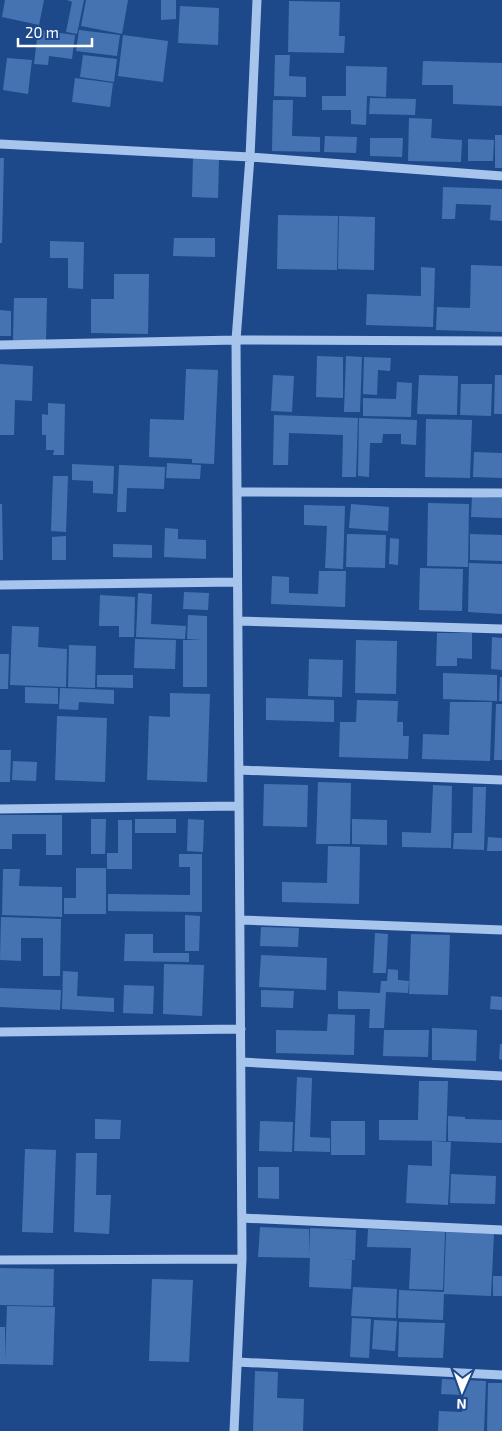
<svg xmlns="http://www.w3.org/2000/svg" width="502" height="1431" font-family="'Exo 2',sans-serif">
<rect width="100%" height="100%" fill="#1d498a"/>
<!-- building -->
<path fill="#4573b2" d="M5,0H44L39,25L2,17Z
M67,0H84L77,34L66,32L72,2Z
M86,0H128L122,34L81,26Z
M161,0H176V19L161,20Z
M289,1L340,2L339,36H345L344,53L288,52Z
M180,6L219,8L218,45L178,43Z
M38,30L75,35L72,59L49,56L48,65L34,64Z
M79,30L120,35L117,56L76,51Z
M123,35L168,41L163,82L118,76Z
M83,55L117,59L114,82L80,77Z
M275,55H290L289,76L306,77V97L274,96Z
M7,58L32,60L28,94L3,90Z
M423,61L502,63V106L453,104V85H422Z
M346,66L387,67L386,97L367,96L366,125L351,124V110H322V96H346Z
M75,78L113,83L110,107L72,102Z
M370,98L416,99L415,115L369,114Z
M273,100H293L292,136L320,137V152L272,151Z
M409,118L432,119L431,138L462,140L461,162L408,161Z
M495,135H502V168H495Z
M325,136L357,137L356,153L324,152Z
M370,138H403L402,157L370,156Z
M468,139L494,140L493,161H468Z
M0,158H4L2,243H0Z
M193,158H219L218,198L192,197Z
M443,187L502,189V221L490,220L491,205L456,204L455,219H442Z
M278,215L338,216L337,270L277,269Z
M339,216L375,217L374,270L338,269Z
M174,238H215V257L173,256Z
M50,241L84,242L83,289L68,288V258H50Z
M471,265L502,266V332L436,330L437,307L470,308Z
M421,267L435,268L433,327L366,325L367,294L421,296Z
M114,274H149L148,334L91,333V299H114Z
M14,298H47L46,340H13Z
M0,310L11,311V336H0Z
M317,356L343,357V398L316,397Z
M346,356L362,357L360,412H344Z
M364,357L391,358L390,371L378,370L377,395L363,394Z
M0,364L33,366L32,401L15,400L14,435H0Z
M186,369L218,370L214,464L192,463V459L149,457L150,419L184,420Z
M273,375L294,376L292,412L271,411Z
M419,375L458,376L457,415L417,414Z
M495,375H502V414H494Z
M397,382L412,383L411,417L363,416V398L396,399Z
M461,384H492L491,416L460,415Z
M48,403L65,404L64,455H53L54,450H46V435H42V414L48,415Z
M274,415L358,418L356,477H342L343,435L289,433L288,465H273Z
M359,418L417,420L416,445L401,444V434H383L382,443H370L369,477L358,476Z
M426,419L472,420L470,478L425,477Z
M474,452L502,453V478L473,477Z
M167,463L201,465L200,479L166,478Z
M72,464L114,466L113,494L93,493V481L72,480Z
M119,465L165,467L164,489L127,488L126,512H117Z
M53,476H68L66,532L51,531Z
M472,497L502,498V518L471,517Z
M428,503L469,504L468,567L427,566Z
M0,504H2L3,560H0Z
M351,504L389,507L388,531L349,528Z
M304,505L345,506L343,569L325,568L327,526L304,525Z
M165,528L178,529V539L206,540V559L164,557Z
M347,534L386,535L385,568L346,567Z
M470,534L502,535V561L470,560Z
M66,536V560H52V537Z
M390,538L399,539L398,565L389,564Z
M113,544L152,545V558L113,557Z
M469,563L502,564V614L468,612Z
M420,568L463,569L462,611L419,610Z
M319,571H346L345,607L271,604L272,576L289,577V593L318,594Z
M184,592L209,593L208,610L183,609Z
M138,593L152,594L151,624L186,626L185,639L136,637Z
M100,595L135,597L134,637H119V626H99Z
M188,615L207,616V687H183V640H202L187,639Z
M12,626L39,627L38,647L67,649L66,687L10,685Z
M437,633H472V659L457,658V666H436Z
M492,637L502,638V670L491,669Z
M135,639L176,640L175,669L134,668Z
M356,640L397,641L396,694L355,693Z
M69,645L96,646L95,688L68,687Z
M0,654H9L8,689H0Z
M309,659L343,660L342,697L308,696Z
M443,673L497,675V701L443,699Z
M97,675H133V688L97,687Z
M500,677H502V701H499Z
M25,687L58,688V704L25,703Z
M60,688L114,690V704L79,702L78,710L59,709Z
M170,693L210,694L207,782L147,780L149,716L170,717Z
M266,698L334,700V722L266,720Z
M357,700L398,701L397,722H403V736H409L408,759L339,757L340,722H356Z
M450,702H492L490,761L422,759L423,734L449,735Z
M496,704H502V760H494Z
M57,716L107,718L105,782L55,780Z
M0,750H11L10,782H0Z
M13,761L37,762L36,781L12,780Z
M318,782L351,783L350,844H316Z
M264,784L308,785L307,827L263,826Z
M433,785L452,786L451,848L402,847V832L431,833Z
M473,787H486L484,850L453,849L454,833H472Z
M0,815H62V855H46V834H12V849H0Z
M91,819H106L105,854H91Z
M135,819H176V833H135Z
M188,819L204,820L203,852L187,851Z
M352,819L387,820V845L352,844Z
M118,820H132V869H107V853H118Z
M488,837L502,838V851H487Z
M328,846L360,847L359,904L282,902V882L327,883Z
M179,854H202V912L108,911V894L190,895V867H179Z
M76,868H106V914H64V898H76Z
M3,869H20L19,886L62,887V917L2,915Z
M185,915L200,916L199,951H185Z
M1,917L61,919L60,976H43V938H21V961L0,960Z
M261,927L299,928L298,947L260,946Z
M375,933L388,934L386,973H373Z
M125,934H153V953H189V962L124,961Z
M411,934L450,935L448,995L409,994Z
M261,955L327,958L326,990L259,987Z
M164,964L204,965L202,1016L163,1014Z
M388,969L398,970V980L409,981L408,993L386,992L384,1028H369L370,1009H338V991L380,993L381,981H387Z
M63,971L78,972L77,996L114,998V1012L62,1009Z
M124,985L154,986L153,1014L123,1013Z
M0,988L61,990L60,1010L0,1007Z
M261,990L294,991L293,1008L261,1007Z
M491,996L502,997V1010L490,1009Z
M328,1014L355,1015L354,1055L276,1053V1030L327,1031Z
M432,1028L477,1030L476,1061L432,1060Z
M384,1030H429L428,1057L383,1056Z
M500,1044H502V1060L499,1059Z
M297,1077L312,1078L310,1137L330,1138V1152L294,1151Z
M419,1081H448L446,1141L379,1140V1120H418Z
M448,1116L465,1117V1119L502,1120V1143L448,1141Z
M95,1119L121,1120L120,1139H95Z
M260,1121L293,1122L292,1152L259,1151Z
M331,1121H365V1155H331Z
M432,1141L451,1142L448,1205L406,1203L408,1165L432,1166Z
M25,1149L56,1150L53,1233L22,1232Z
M76,1153H97L96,1195H111L109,1234L74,1232Z
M258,1167H279V1199L258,1198Z
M451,1174L496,1176L495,1204L450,1203Z
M260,1227L309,1229V1255L310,1228L356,1230L355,1260L339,1259L352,1260L351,1289L309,1287L310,1258L258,1257Z
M368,1229L445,1232L443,1290L409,1289L411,1248L367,1247Z
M446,1232L494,1234L491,1296L444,1294L443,1320L398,1318L399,1290L444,1292Z
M0,1268L54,1269L53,1306L0,1305Z
M493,1276H502V1296H493Z
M152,1279L193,1280L189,1362L149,1361Z
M353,1287L397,1289L396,1318L351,1316Z
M7,1306L55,1307L53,1365L0,1364V1327H5V1360Z
M352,1318L371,1319L369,1358L350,1357Z
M374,1320L397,1321L395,1351L372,1349Z
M399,1322L445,1323L443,1358L398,1357Z
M255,1371L278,1372L277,1398L304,1399L303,1431H253Z
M442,1379L486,1381L484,1431H438L439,1411L462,1412L463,1395L441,1394Z
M488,1383H502V1431H487Z"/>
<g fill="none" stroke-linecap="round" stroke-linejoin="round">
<!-- minor -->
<path stroke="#a7c5ec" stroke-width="9" d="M0,144L250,157L502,176
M0,345L236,340L502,341
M237,492L502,493
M0,585L237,582
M238,621L502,629
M239,770L502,780
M0,809L239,806
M240,920L502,930
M0,1032L241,1029
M241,1062L502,1076
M242,1218L502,1230
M0,1260L242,1259
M237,1362L502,1375
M234,1431L242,1259L236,340L250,157L257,0"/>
</g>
<!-- north arrow -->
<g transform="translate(462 1391) rotate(182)" stroke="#1d498a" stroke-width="4" paint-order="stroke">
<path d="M0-4L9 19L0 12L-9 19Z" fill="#ffffff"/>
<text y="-8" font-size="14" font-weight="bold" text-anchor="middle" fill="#ffffff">N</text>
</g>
<!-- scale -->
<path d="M18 38v8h74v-8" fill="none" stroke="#ffffff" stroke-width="2.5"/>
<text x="25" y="38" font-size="15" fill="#ffffff" stroke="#1d498a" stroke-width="4" paint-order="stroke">20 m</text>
</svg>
